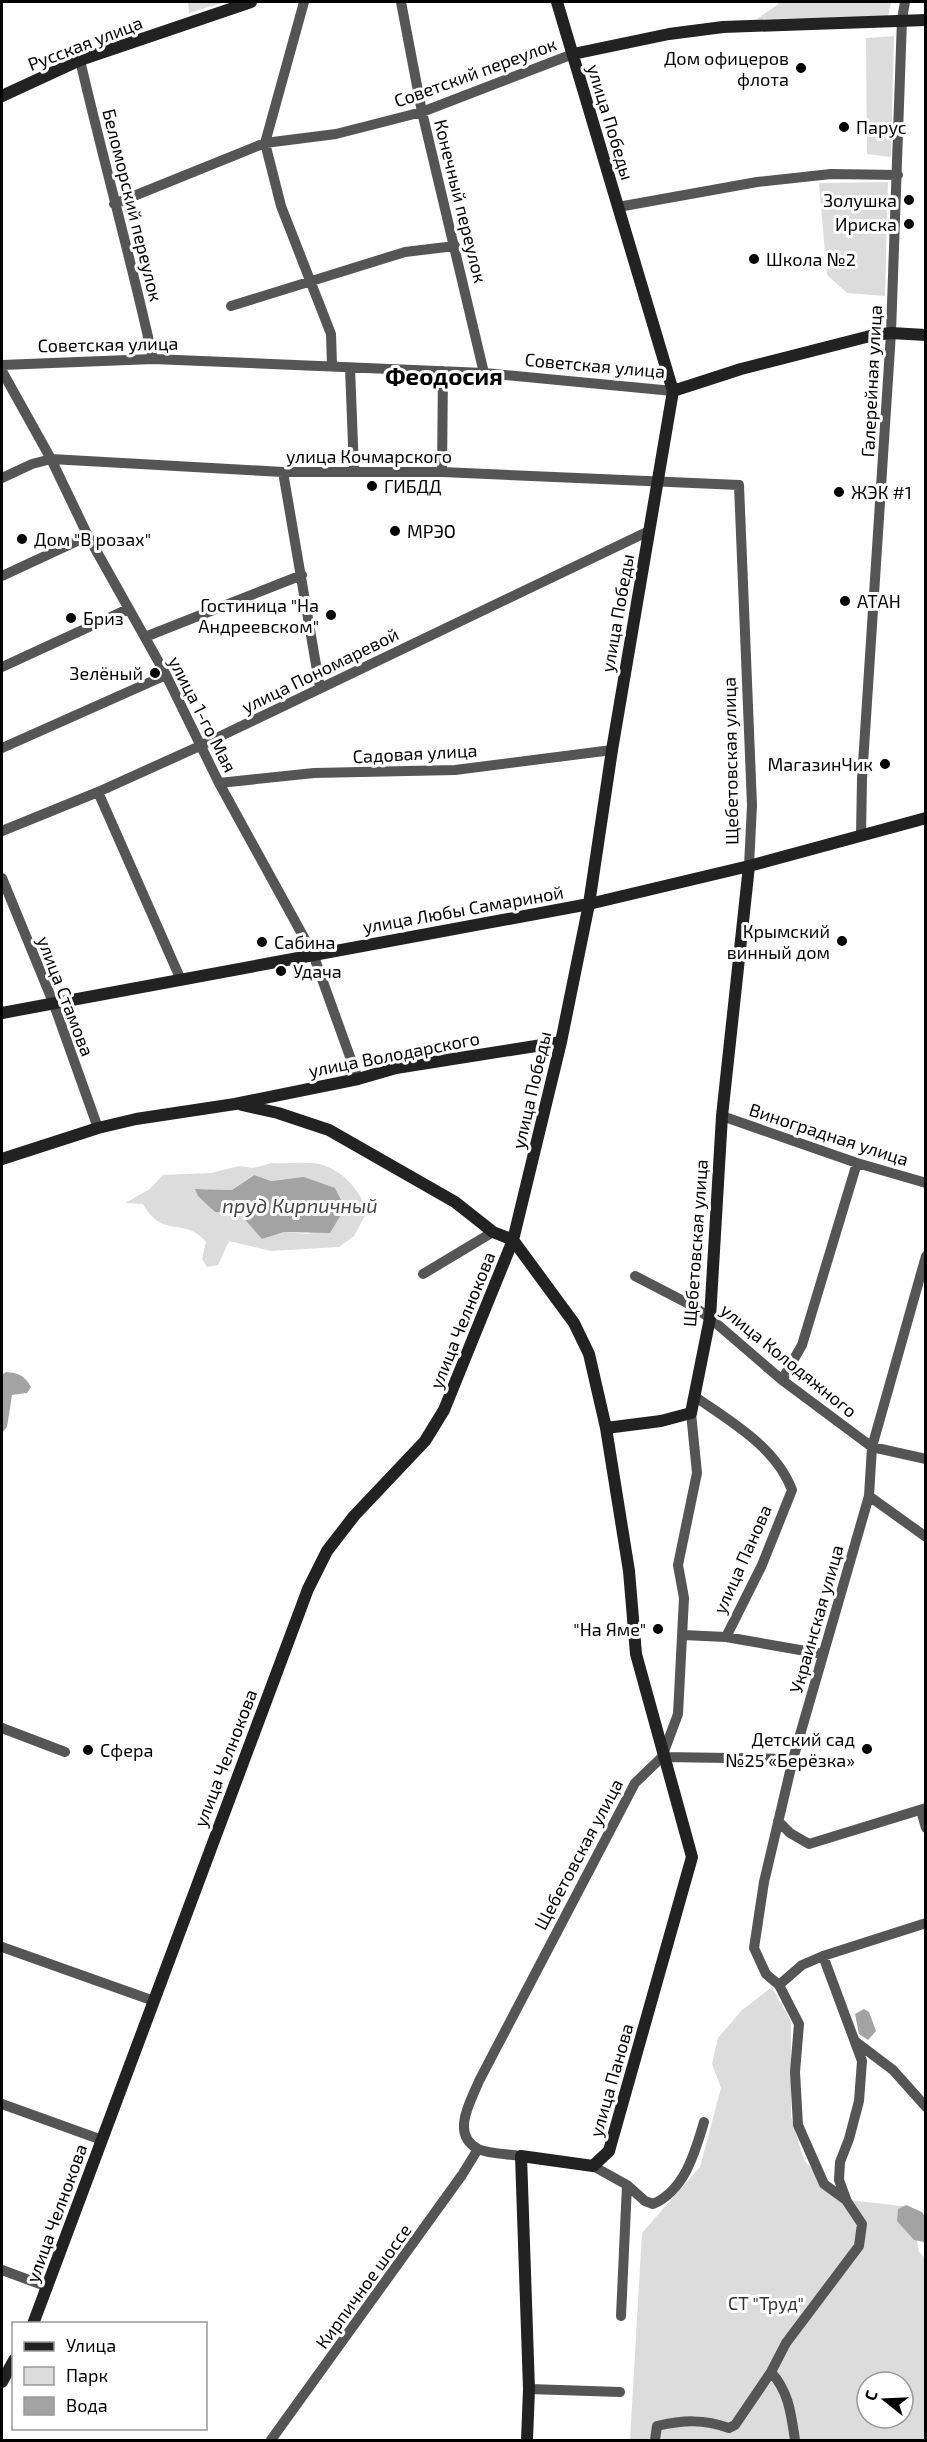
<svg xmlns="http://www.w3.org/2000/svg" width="927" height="2442" font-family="'Exo 2',sans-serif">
<rect width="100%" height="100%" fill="#fff"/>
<!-- green -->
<path fill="#dcdcdc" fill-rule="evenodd" d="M188,2H225L189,13Z
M781,2H891L888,17L757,19Z
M894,36L891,157L867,154L866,38Z
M888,182L885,296L847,293L827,275L819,183Z
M272,1163C287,1164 305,1161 319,1164C342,1169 361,1191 367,1212L354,1236L339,1247L271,1251L229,1241L218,1265L207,1267L202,1259L206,1242C185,1216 163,1240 143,1204L125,1203L150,1189L163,1175L211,1173L239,1166L253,1168ZM253,1175L271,1181L284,1179L310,1234L284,1232L262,1239L240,1213L215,1212L196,1189L232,1190Z
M772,1987L791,2022V2117L804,2160L840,2199L911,2207L919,2252L925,2258V2440H630L642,2233L700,2167L721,2088L712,2064L718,2038L741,2011ZM867,2382H903V2418H867Z"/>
<!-- water -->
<path fill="#a3a3a3" d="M254,1175L271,1181L304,1177L335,1188L345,1208L330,1233L284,1232L262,1239L240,1214L215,1212L198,1196L195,1189L232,1190Z
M6,1372C19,1373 25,1376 31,1387L27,1393L12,1395L7,1427L2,1433V1375Z
M864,2009L869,2012L876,2031L868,2040L859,2034L855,2014Z
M906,2205L922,2212L925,2217L924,2242L914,2240L897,2221L898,2209Z"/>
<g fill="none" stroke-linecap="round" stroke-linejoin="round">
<!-- street -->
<path stroke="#555" stroke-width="10" d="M304,2L265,143L281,206L331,334L332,366
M401,2L422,112L484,373
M80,60C103,160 131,258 153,359
M114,204L265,143L336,134L422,112L573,54
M618,207L757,182L831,174L898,175
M231,306L405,252L455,246
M2,365L153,359L484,373L673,391
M350,368L354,470
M2,371L51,459L88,536L166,675L219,783L313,954L358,1079
M283,472L320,688
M442,472L443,371
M2,478L32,464L51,459L283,472H442L739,485L752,805L749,866
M2,576L88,536
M145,637L302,575
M2,667L128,609
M2,748L166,675
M219,783L314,773L455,770L612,750
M98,792L181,980
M2,831L98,792L202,745L649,531
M861,835L862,779L891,333L902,19L905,2
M2,878L53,1002L98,1128
M722,1116L857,1163L926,1183
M423,1274L493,1232
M635,1276L691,1305L710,1318L782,1380L872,1447L926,1459
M782,1380L802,1345L857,1163
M869,1496L926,1537
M683,1635L726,1637L762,1565L792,1490C776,1447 730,1421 694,1396
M726,1637L823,1654
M2,1728L65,1752
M662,1757L793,1759
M921,1810L926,1828
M778,1821L790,1833L809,1844L926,1808
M2,1947L154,2001
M823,1956L862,2061L859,2101L849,2139L840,2162L839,2180L846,2199
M779,1985L802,1965L823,1956L926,1923
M856,2042L893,2070L926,2107
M2,2104L102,2140
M521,2156C508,2154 489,2154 478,2149C450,2134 471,2101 479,2081L635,1783L662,1757L678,1714L684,1598L678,1565L697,1473L691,1413
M593,2166L627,2185L621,2316
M627,2185L645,2201L653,2204C685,2190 695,2152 704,2122
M2,2270L48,2287
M529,2389L620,2392
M271,2440L462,2175L478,2149
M655,2440L657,2426C683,2420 704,2419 729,2428L735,2425L771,2372
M795,2440C791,2414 789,2392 771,2372L786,2343L859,2246L862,2224L846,2200L824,2184L798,2125L795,2072L799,2024L779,1985L766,1974L754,1948L764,1882L793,1759L869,1496L872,1447L926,1256"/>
<!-- secondary -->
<path stroke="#222" stroke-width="12" d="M573,54L669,34L723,27L926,20
M2,96L80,60L251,2
M673,391L741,369L874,335L891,333L926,335
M2,1013L589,904L749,866L926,818
M242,1105L278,1113L329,1130L455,1202L493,1232L513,1240
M2,1159L98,1128L136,1119L235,1104L358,1079L396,1068L561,1042
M513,1240L574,1323L589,1354L606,1428L629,1571L636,1654L692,1857L609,2151L593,2166L521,2156L529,2389L527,2440
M606,1428L661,1421L691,1413L710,1318L722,1116L749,866
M33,2324L308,1589L327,1551L354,1516L425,1441L444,1410L513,1240L561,1042L589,904L612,750L673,391L557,2
M2,2382L14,2360"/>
</g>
<!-- markers -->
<g fill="#000" stroke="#fff" stroke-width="2">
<circle cx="801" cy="68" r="6"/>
<circle cx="844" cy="127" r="6"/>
<circle cx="909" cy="200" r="6"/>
<circle cx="909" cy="224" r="6"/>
<circle cx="754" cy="259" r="6"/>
<circle cx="372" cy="486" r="6"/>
<circle cx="839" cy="492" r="6"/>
<circle cx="395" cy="531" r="6"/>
<circle cx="22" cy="539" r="6"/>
<circle cx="845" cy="601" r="6"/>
<circle cx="331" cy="615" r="6"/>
<circle cx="71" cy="618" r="6"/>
<circle cx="155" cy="673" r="6"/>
<circle cx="885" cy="764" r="6"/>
<circle cx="842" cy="941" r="6"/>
<circle cx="262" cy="942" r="6"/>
<circle cx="281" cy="971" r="6"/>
<circle cx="658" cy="1629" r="6"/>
<circle cx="867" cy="1749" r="6"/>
<circle cx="88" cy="1750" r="6"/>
</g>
<g text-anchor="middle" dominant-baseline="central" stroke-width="6" stroke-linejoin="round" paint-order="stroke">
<!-- street labels -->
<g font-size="18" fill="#000" stroke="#fff">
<text transform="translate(85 43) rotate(-21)">Русская улица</text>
<text transform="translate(475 72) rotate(-20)">Советский переулок</text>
<text transform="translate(611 122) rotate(73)">улица Победы</text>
<text transform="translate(461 201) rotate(76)">Конечный переулок</text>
<text transform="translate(133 205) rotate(76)">Беломорский переулок</text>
<text transform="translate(108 344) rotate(-1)">Советская улица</text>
<text transform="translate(595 365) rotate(5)">Советская улица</text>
<text transform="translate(871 381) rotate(-87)">Галерейная улица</text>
<text x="369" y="456">улица Кочмарского</text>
<text transform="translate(617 613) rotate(-80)">улица Победы</text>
<text transform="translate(320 670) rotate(-26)">улица Пономаревой</text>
<text transform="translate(203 714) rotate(63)">улица 1-го Мая</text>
<text transform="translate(415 753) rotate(-3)">Садовая улица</text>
<text transform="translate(730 761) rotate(-91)">Щебетовская улица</text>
<text transform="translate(463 909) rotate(-10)">улица Любы Самариной</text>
<text transform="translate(66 996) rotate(69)">улица Стамова</text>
<text transform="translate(394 1054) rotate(-11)">улица Володарского</text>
<text transform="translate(531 1090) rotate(-77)">улица Победы</text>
<text transform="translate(829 1134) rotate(18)">Виноградная улица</text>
<text transform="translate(695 1243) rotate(-86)">Щебетовская улица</text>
<text transform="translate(462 1320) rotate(-68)">улица Челнокова</text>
<text transform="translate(789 1360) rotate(39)">улица Колодяжного</text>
<text transform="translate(742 1559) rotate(-66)">улица Панова</text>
<text transform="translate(816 1619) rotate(-74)">Украинская улица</text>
<text transform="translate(225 1758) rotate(-69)">улица Челнокова</text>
<text transform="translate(578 1854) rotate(-62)">Щебетовская улица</text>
<text transform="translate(611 2080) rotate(-74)">улица Панова</text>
<text transform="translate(56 2213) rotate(-70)">улица Челнокова</text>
<text transform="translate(363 2286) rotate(-54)">Кирпичное шоссе</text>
</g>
<!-- poi labels -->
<g font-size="18" fill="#000" stroke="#fff" text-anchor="start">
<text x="789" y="58" text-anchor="end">Дом офицеров<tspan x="789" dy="21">флота</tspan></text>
<text x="856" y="127">Парус</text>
<text x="897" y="200" text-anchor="end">Золушка</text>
<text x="897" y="224" text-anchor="end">Ириска</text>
<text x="766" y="259">Школа №2</text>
<text x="384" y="486">ГИБДД</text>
<text x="851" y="492">ЖЭК #1</text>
<text x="407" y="531">МРЭО</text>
<text x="34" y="539">Дом "В розах"</text>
<text x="857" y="601">АТАН</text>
<text x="319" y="605" text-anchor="end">Гостиница "На<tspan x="319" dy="21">Андреевском"</tspan></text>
<text x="83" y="618">Бриз</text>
<text x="143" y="673" text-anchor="end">Зелёный</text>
<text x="873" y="764" text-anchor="end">МагазинЧик</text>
<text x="830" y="931" text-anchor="end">Крымский<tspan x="830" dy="21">винный дом</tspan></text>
<text x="274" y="942">Сабина</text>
<text x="293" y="971">Удача</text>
<text x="646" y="1629" text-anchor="end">"На Яме"</text>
<text x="855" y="1739" text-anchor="end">Детский сад<tspan x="855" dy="21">№25 «Берёзка»</tspan></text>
<text x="100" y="1750">Сфера</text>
</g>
<!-- park labels -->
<g font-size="18" fill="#333" stroke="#fff">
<text x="766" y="2303">СТ "Труд"</text>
</g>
<!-- water labels -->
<g font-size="20" font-style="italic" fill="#444" stroke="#fff">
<text x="300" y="1205">пруд Кирпичный</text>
</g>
<!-- district labels -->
<g font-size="24" font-weight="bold" fill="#000" stroke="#fff">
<text x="444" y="375">Феодосия</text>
</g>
</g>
<!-- border -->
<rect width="927" height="2442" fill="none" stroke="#000000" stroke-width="6"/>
<!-- legend -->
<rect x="12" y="2322" width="195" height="108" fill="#ffffff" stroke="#999999" stroke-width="1.5"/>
<rect x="24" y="2342" width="30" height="9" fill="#222222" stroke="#999999" stroke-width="1.5"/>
<text x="66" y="2352" font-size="18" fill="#000000">Улица</text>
<rect x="24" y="2367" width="30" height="18" fill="#dcdcdc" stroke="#999999" stroke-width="1.5"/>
<text x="66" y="2382" font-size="18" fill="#000000">Парк</text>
<rect x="24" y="2397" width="30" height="18" fill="#a3a3a3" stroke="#999999" stroke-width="1.5"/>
<text x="66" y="2412" font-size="18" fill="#000000">Вода</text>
<!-- north arrow -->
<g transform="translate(885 2400) rotate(288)"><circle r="28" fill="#ffffff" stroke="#999999" stroke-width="1.5"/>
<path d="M0-4.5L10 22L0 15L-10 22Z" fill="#000000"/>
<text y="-9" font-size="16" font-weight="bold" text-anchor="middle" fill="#000000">С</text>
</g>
</svg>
